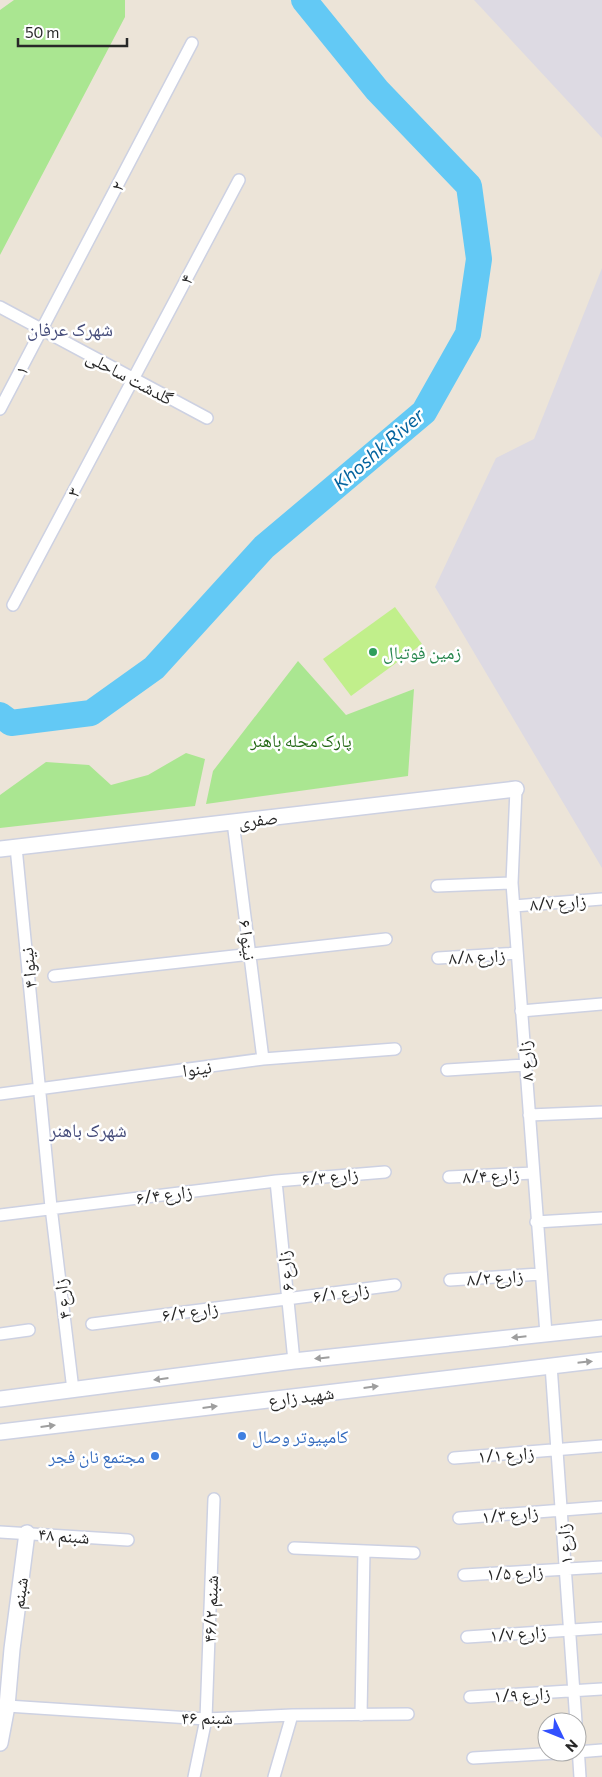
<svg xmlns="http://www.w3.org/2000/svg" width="602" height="1777" font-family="Commissioner,'Noto Naskh Arabic',sans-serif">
<rect width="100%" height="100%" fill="#ece4d8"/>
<!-- industrial -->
<path fill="#dddae3" d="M474,0H602V138Z
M602,268V868L435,587L496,458L534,439Z"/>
<!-- green -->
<path fill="#aae691" d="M14,0H125V17L0,255V10Z
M298,661L346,715L414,689L408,776L206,804L213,771Z
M186,753L205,759L195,806L0,828V795L46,762L89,765L111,785L148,775Z"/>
<!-- pitch -->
<path fill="#c1ef8b" d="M395,607L422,644L351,696L323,659Z"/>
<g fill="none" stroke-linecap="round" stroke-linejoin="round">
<!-- river -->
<path stroke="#63c9f5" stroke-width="26" d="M0,715L11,723L91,713L154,668L264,547L424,412L468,334L479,259L469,186L377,90L304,0"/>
<defs>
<path id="minor" d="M0,307L207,418
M0,409L192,43
M13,605L239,180
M516,789L512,883L546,1334
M233,822L263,1059
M16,847L51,1207L73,1390
M437,886L512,883
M514,906L602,899
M438,958L517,953
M54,976L386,939
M521,1011L602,1004
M447,1070L525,1065
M0,1094L263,1059L395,1049
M529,1115L602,1112
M449,1177L533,1173
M276,1181L294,1361
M0,1215L276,1181L385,1172
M536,1222L602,1218
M450,1280L540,1274
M92,1324L395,1285
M0,1334L29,1330
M551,1365L576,1722
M454,1458L602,1446
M459,1518L602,1507
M0,1532L128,1540
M294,1548L414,1553
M464,1575L602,1567
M467,1637L602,1628
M470,1697L602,1689
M7,1706L206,1719L292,1715L408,1714
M361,1715L364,1551
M577,1731L580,1777
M577,1752L602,1750
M473,1758L574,1752
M194,1777L206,1719L214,1499
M274,1777L292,1715"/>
<path id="tertiary" d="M0,849L516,789
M0,1399L294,1361L602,1328
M0,1432L602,1360
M0,1743L7,1706L12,1649L27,1533"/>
</defs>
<!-- minor casing -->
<use href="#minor" stroke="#cdd1e2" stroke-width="14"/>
<!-- tertiary casing -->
<use href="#tertiary" stroke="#cdd1e2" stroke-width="18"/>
<!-- minor -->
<use href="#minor" stroke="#fff" stroke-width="11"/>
<!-- tertiary -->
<use href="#tertiary" stroke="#fff" stroke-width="15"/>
</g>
<!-- one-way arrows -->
<defs><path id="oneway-solid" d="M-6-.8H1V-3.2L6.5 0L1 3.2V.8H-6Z" transform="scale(1.25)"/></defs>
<g fill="#9e9e9e">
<use href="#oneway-solid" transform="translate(519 1337) rotate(174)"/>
<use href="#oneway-solid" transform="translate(322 1358) rotate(174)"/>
<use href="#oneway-solid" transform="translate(585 1362) rotate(-6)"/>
<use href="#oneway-solid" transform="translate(161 1379) rotate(173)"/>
<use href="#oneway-solid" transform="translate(371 1387) rotate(-7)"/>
<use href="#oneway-solid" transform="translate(210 1407) rotate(-7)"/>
<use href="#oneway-solid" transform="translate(48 1426) rotate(-7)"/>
</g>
<!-- markers -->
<circle fill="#2e9e5b" stroke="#fff" stroke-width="2" cx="373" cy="652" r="5"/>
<g fill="#3f7fe0" stroke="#fff" stroke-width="2">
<circle cx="242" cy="1436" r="5"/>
<circle cx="155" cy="1456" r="5"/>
</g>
<g text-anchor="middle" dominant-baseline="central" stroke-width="5" stroke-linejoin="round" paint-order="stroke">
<!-- street labels -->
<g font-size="18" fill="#282828" stroke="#fff">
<text transform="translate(117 186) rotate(-62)">۲</text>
<text transform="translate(186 279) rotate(-62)">۴</text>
<text transform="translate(21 370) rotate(-62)">۱</text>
<text transform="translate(130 377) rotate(28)">گلدشت ساحلی</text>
<text transform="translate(73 492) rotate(-62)">۳</text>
<text transform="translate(258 819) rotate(-7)">صفری</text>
<text transform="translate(558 902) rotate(-4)">۸/۷ زارع</text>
<text transform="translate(248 940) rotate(83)">۶ نینوا</text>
<text transform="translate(477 956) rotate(-3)">۸/۸ زارع</text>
<text transform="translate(28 968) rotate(-96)">۴ نینوا</text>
<text transform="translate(525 1061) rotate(-94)">۸ زارع</text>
<text transform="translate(197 1068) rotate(-8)">نینوا</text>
<text transform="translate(491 1175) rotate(-3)">۸/۴ زارع</text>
<text transform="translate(330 1176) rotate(-5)">۶/۳ زارع</text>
<text transform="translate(164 1194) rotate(-7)">۶/۴ زارع</text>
<text transform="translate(285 1271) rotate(-96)">۶ زارع</text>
<text transform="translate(495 1277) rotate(-4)">۸/۲ زارع</text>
<text transform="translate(341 1292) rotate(-7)">۶/۱ زارع</text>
<text transform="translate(62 1299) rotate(-97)">۴ زارع</text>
<text transform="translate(190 1311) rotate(-7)">۶/۲ زارع</text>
<text transform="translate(301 1396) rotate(-7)">شهید زارع</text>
<text transform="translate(506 1454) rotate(-4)">۱/۱ زارع</text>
<text transform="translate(510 1514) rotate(-5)">۱/۳ زارع</text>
<text transform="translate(64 1535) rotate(4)">۴۸ شبنم</text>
<text transform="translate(564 1544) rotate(-94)">۱ زارع</text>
<text transform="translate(515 1572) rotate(-3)">۱/۵ زارع</text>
<text transform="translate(19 1593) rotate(-82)">شبنم</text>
<text transform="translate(210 1609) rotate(-88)">۴۶/۲ شبنم</text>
<text transform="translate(518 1633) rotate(-4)">۱/۷ زارع</text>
<text transform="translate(522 1694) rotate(-3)">۱/۹ زارع</text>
<text x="207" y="1717">۴۶ شبنم</text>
</g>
<!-- leisure labels -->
<g font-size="18" fill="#27864d" stroke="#fff" text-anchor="start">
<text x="383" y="652">زمین فوتبال</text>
</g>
<!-- park labels -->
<g font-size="18" fill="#236815" stroke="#fff">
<text x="301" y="740">پارک محله باهنر</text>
</g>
<!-- shop labels -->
<g font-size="18" fill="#366cbe" stroke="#fff" text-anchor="start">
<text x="252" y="1436">کامپیوتر وصال</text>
<text x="145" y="1456" text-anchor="end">مجتمع نان فجر</text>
</g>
<!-- neighbourhood labels -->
<g font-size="19" fill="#464d7b" stroke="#fff">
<text x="70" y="328">شهرک عرفان</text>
<text x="88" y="1129">شهرک باهنر</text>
</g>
<!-- water labels -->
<g font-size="19" font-style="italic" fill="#05649f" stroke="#fff">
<text transform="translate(378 449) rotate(-41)">Khoshk River</text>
</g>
</g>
<!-- north arrow -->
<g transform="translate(562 1737) rotate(133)"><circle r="24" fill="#ffffff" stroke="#a9a9a9"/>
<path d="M0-4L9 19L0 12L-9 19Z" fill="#3250ff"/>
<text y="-8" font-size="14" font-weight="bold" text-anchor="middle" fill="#282828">N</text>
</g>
<!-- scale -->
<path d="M18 38v8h109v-8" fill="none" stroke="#282828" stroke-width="2.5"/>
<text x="25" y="38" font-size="15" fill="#282828" stroke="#ffffff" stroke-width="4" paint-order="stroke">50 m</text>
</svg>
